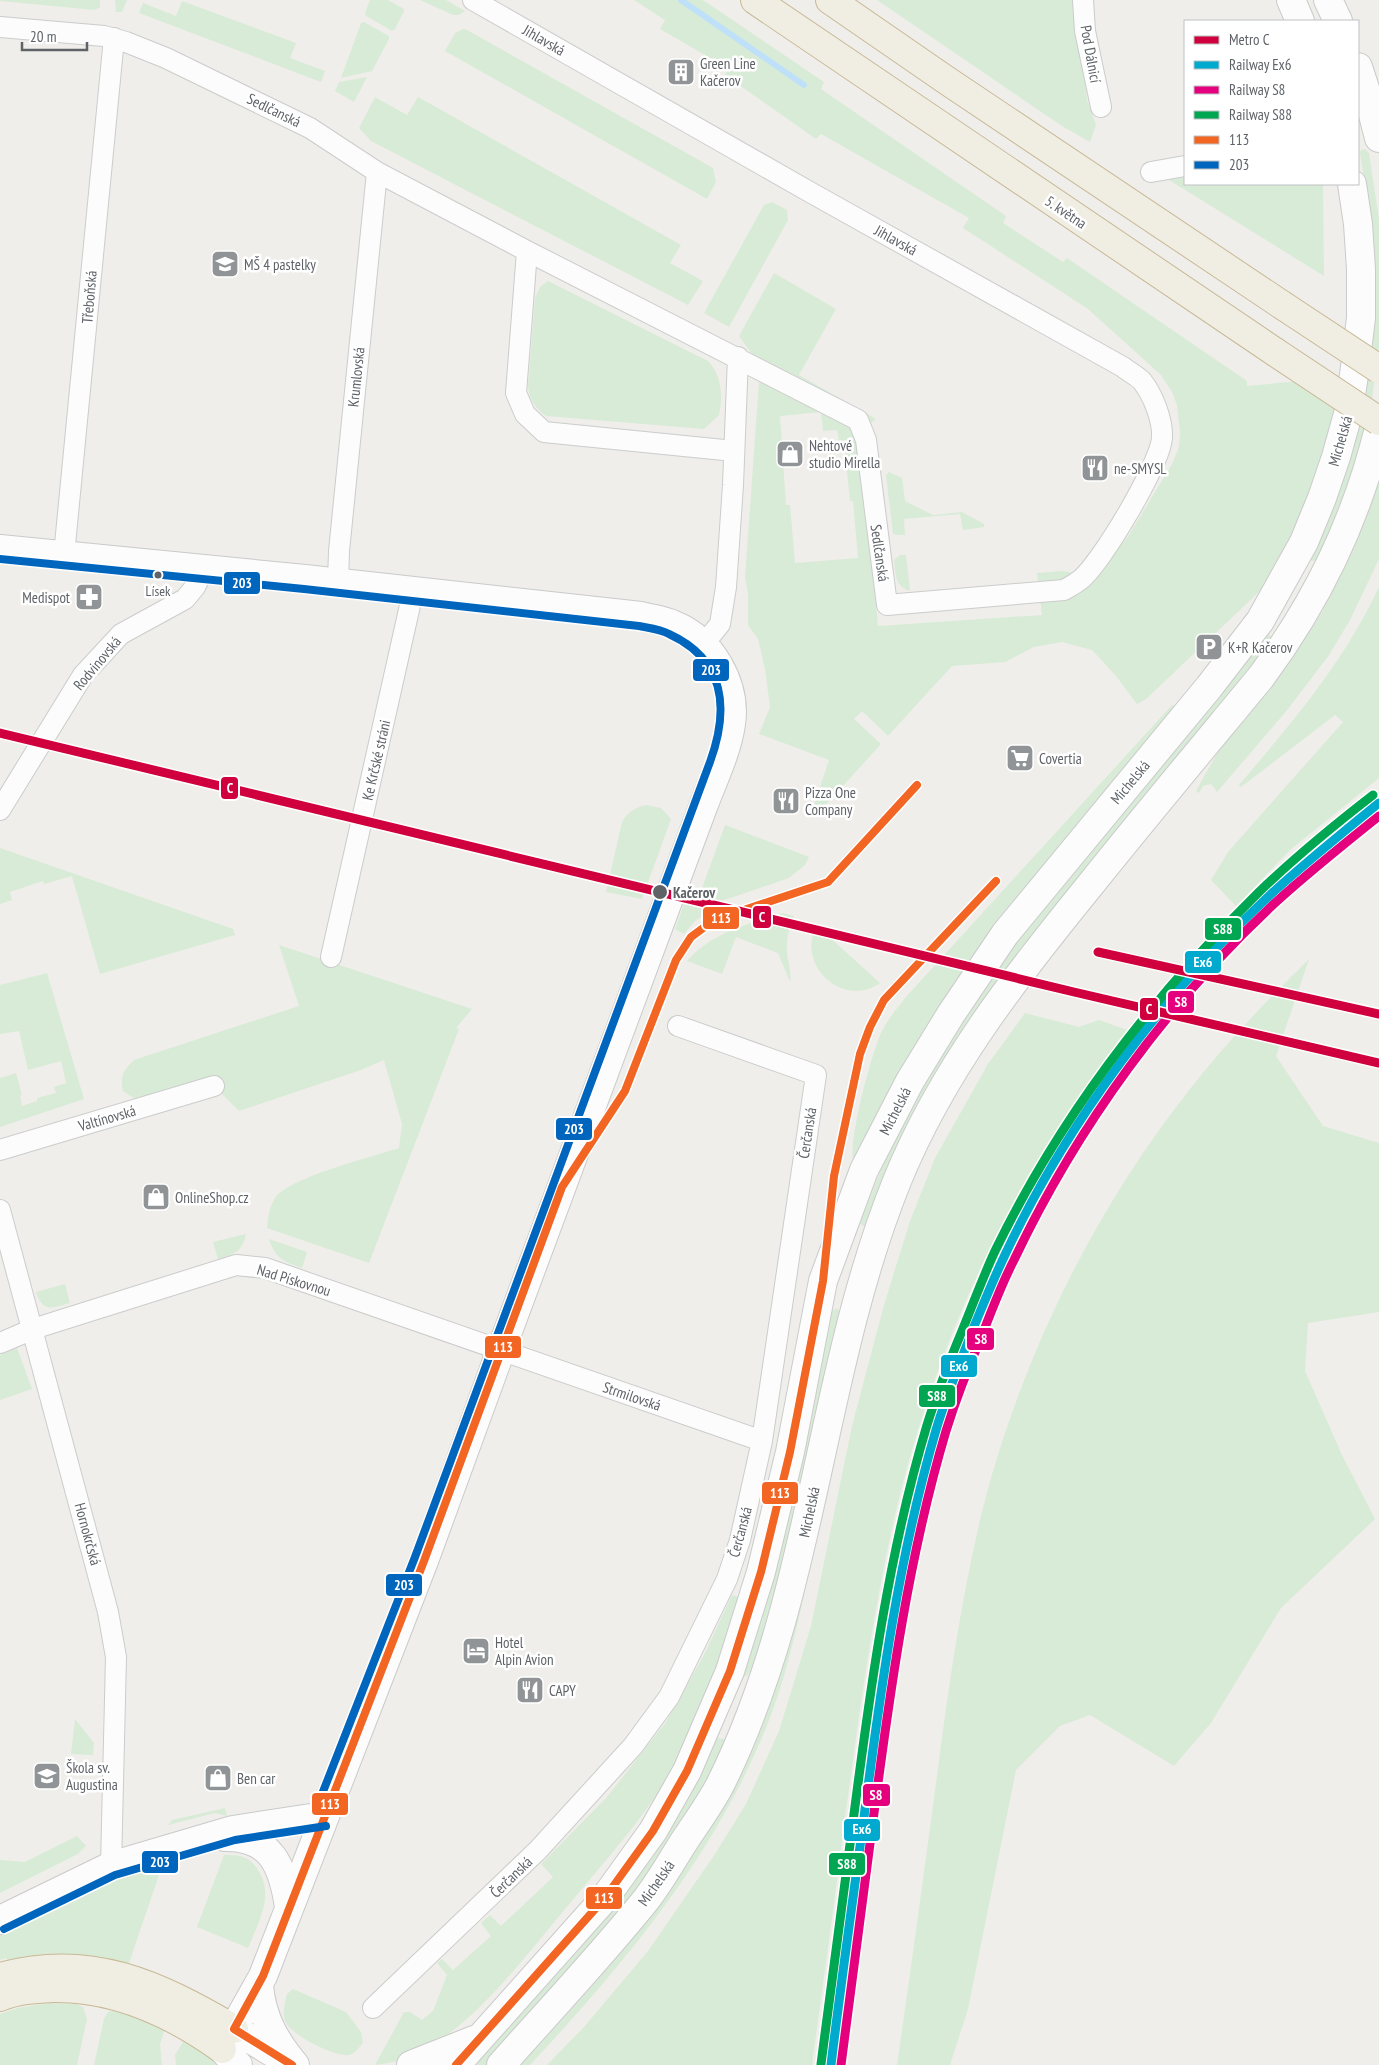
<svg xmlns="http://www.w3.org/2000/svg" width="1379" height="2065" font-family="'PT Sans Narrow',sans-serif">
<rect width="100%" height="100%" fill="#efeeea"/>
<!-- green -->
<path fill="#d8ebd6" fill-rule="evenodd" d="M0,0H100V7L95,10L0,1Z
M115,0H127L122,12H116Z
M370,0H388L404,9V11L395,29L392,31L366,16L365,13Z
M420,0H446L465,11L459,15H453Z
M634,0H703L824,82L821,89L1006,216L1003,223L1063,262L1067,258L1247,381V386L1342,377L1323,458L1301,517L1276,569L1260,591L1145,700L1137,704L1116,676L1092,650L1062,642L1034,647L1005,662L952,666L888,736L862,711L854,719L881,744L822,809L814,805L829,760L759,734L770,707L765,669L758,639L748,625V592L745,578L759,381L752,354L739,336L774,273L836,309L799,375L876,419L860,432L878,626L1042,615L1037,573L1062,571L1075,573L1107,563L1129,535L1172,464L1179,447L1180,432L1177,405L1172,392L1161,375L1088,309L963,228L969,218L821,134L816,139L725,75L728,69L724,66L660,29L665,20ZM821,412L823,431L837,430L839,442H844L850,501H853L858,558L795,563L790,505H786L780,416Z
M877,0H1075L1087,100L1096,125L1090,142L1062,126Z
M182,1L296,43L290,58L325,71L321,82L139,13L143,3L176,16Z
M364,22L389,36V39L372,71L341,78L361,23Z
M463,29L467,30L713,168L716,182L707,199L445,51L455,33Z
M367,77L354,102L335,91L339,82Z
M375,97L407,115L418,97L681,245L670,263L703,281L688,305L371,141L359,128Z
M1365,149L1369,153L1379,220V347L1369,421L1361,449L1334,527L1317,560L1312,561L1309,558L1331,511L1370,214L1360,153L1361,150Z
M1185,177V184H1323L1324,276L1169,180Z
M772,202L787,210L788,220L729,327L704,313L764,205Z
M548,281L708,361C722,376 723,396 719,415L704,429L546,416C535,407 530,401 528,387L535,298L540,287Z
M889,472L902,478L905,501L933,515L962,512L984,524V527L963,530L960,514L904,519L905,535H896L893,534L886,475Z
M1379,478V559L1350,620L1329,655L1288,709L1217,792L1211,784L1203,786L1199,793L1196,791L1220,748L1252,710L1295,653L1322,612L1354,548Z
M900,555H906L910,591C894,586 896,574 894,560Z
M1379,587V778L1290,850L1236,906L1211,880L1228,852L1343,722L1335,715L1241,787L1239,785C1294,720 1342,665 1379,587Z
M1266,634L1271,636L1270,640L1219,708L1019,951L985,999L938,1073L867,1226H863L860,1223L893,1140L932,1064L1012,945Z
M1172,705L1176,707L995,926L952,986L916,1045L856,1159L853,1160C849,1137 871,1056 881,1033C887,1020 897,1009 905,998Z
M646,805L661,808L671,819L642,899L606,892L622,822C628,812 634,808 646,805Z
M725,825L809,857L805,865L789,878L710,905L702,888Z
M0,848L233,929L235,935L100,974L72,876L44,884L43,881L10,892L12,900L0,904Z
M689,890L694,891L706,914L695,921L684,934L675,929Z
M783,913L794,916C790,927 786,938 787,950C787,962 792,970 790,982L778,953L736,937L722,974L687,961C712,932 749,924 783,913Z
M816,926H817L880,983C844,1009 796,966 816,926Z
M279,945L472,1009L456,1028L459,1029L369,1263L267,1228C268,1217 269,1208 275,1198C290,1177 372,1157 399,1148L402,1124L384,1060L361,1070L239,1111L208,1080L135,1099L123,1091C120,1076 123,1071 134,1060L299,1006Z
M1309,959L1276,1056L1323,1126L1379,1143V1312L1308,1323L1305,1371L1342,1455L1375,1519L1281,1608L1211,1723L1174,1766L1090,1715L1060,1726L1016,1770L968,2009L950,2065H897C911,1969 924,1872 937,1776C949,1683 962,1591 985,1500C1024,1353 1095,1209 1190,1089C1226,1043 1267,1000 1309,959Z
M47,973L84,1099L0,1127V1078L16,1073L22,1095L20,1096L22,1106L37,1101V1098L56,1093L54,1087L66,1083L61,1061L28,1070L19,1031L0,1034V985Z
M1025,1013L1079,1027L1099,1020L1130,1031C1006,1182 924,1365 886,1557C867,1650 855,1746 842,1840C833,1915 822,1990 812,2065H547L584,2027L648,1951L715,1854L746,1804L779,1731L811,1626L852,1426L884,1305L910,1221L935,1158L988,1064Z
M246,1234C243,1251 233,1255 218,1259L213,1242Z
M269,1239L307,1252L302,1268C284,1262 275,1258 269,1239Z
M65,1284L70,1303C52,1308 43,1313 36,1292Z
M837,1308L840,1312L773,1608L755,1661L747,1676L743,1677L742,1673L832,1311Z
M17,1348L32,1389L0,1400V1355Z
M804,1586L805,1590C795,1637 784,1683 766,1728C713,1858 624,1964 530,2065H520C577,2005 629,1947 676,1879C689,1860 704,1840 715,1819C756,1746 783,1668 804,1586Z
M732,1595L739,1597C725,1646 709,1696 687,1743C662,1796 618,1846 581,1890C538,1940 490,2007 435,2044C418,2056 396,2063 375,2065L404,2012H410L422,2020L433,2011L447,1975L437,1963L442,1959L453,1970L491,1936L481,1923L490,1915L501,1926L553,1877L541,1864L607,1797L666,1722L705,1653Z
M75,1719L94,1743L93,1755L71,1754Z
M717,1738L724,1739L725,1744C703,1787 680,1830 653,1869C603,1939 545,2003 486,2065H472C526,2008 581,1952 628,1889C664,1842 691,1790 717,1738Z
M225,1808L227,1816L215,1813L168,1825L172,1820Z
M77,1836L86,1846L78,1854L0,1893V1860L25,1862Z
M224,1855C240,1855 249,1856 258,1870C275,1895 258,1923 248,1948L197,1927Z
M163,1863L127,1969L12,1968L6,1958L0,1960V1935L88,1891Z
M293,1989L346,2012L361,2032L363,2043C359,2047 355,2054 349,2055C334,2057 291,2035 285,2021C282,2011 285,2003 287,1994Z
M50,2003L76,2004L83,2007L87,2019L77,2065H0V2014L18,2008Z
M115,2010L153,2022L165,2028L160,2045L162,2065H94L104,2019L108,2012Z
M185,2039L188,2040L219,2065H176L175,2055Z"/>
<g fill="none" stroke-linecap="round" stroke-linejoin="round">
<!-- stream -->
<path stroke="#bfe0f9" stroke-width="6" d="M681,0L804,85"/>
<defs>
<path id="street" d="M1083,0L1085,31L1101,107
M0,27L104,36L126,42L166,58L310,128L377,172L527,251L858,420L866,440L887,605L1064,590C1069,587 1075,584 1080,580C1101,564 1160,464 1162,438C1163,420 1153,395 1142,381C1137,376 1129,372 1123,367L808,191L473,0
M1151,172L1185,166
M527,251L516,393L525,414L544,432L734,451
M64,555L114,38
M338,583L339,551L377,172
M703,645L720,624L726,587L733,485L738,357
M0,810L83,675L121,634L185,599L195,587L204,569
M331,957L413,592
M0,1150L214,1086
M0,1210L108,1612L116,1657L111,1866
M0,1343L33,1329L236,1265L265,1268L762,1441
M373,2008L538,1850L633,1746L669,1697L727,1579L740,1540L762,1441L816,1075L678,1026"/>
<path id="secondary" d="M1291,0L1300,21
M1328,0L1338,21
M1358,67L1371,107L1379,138
M0,549L305,579L641,616C652,619 664,620 674,625C711,640 737,684 731,724C727,752 713,780 703,807L501,1350L424,1561L263,1976L222,2049L238,2065
M225,1837C272,1836 283,1867 289,1907
M0,1920L111,1866L233,1830L324,1816
M259,1986C262,2018 275,2041 295,2065
M234,2029L288,2062
M411,2065L474,2040
M456,2065L604,1899L653,1831L687,1771L730,1671L761,1572L790,1452L823,1281L864,1170L910,1081L951,1014L1005,934L1209,687L1260,621L1304,542L1322,498L1336,457L1348,414L1354,375L1361,318V269L1358,224L1352,184
M501,2065C549,2011 599,1958 645,1901C660,1882 672,1860 685,1840C697,1822 710,1804 720,1785C815,1594 818,1377 897,1181C942,1070 1016,976 1091,884C1147,814 1204,746 1261,677C1318,600 1356,521 1379,428"/>
<path id="highway" d="M755,0L1275,352
M830,0L949,82L1282,305
M0,1977C90,1952 157,1984 234,2029
M0,1997C17,1990 35,1989 53,1988C115,1987 172,2013 222,2049"/>
</defs>
<!-- street casing -->
<use href="#street" stroke="#cbcccc" stroke-width="22"/>
<!-- secondary casing -->
<use href="#secondary" stroke="#cacacb" stroke-width="30"/>
<!-- highway casing -->
<use href="#highway" stroke="#c8b996" stroke-width="30"/>
<!-- street -->
<use href="#street" stroke="#fdfcfc" stroke-width="20"/>
<!-- secondary -->
<use href="#secondary" stroke="#fdfcfc" stroke-width="28"/>
<!-- highway -->
<use href="#highway" stroke="#f0ede3" stroke-width="28"/>
<defs>
<path id="highway-bridge" d="M1282,305L1379,369
M1275,352L1379,421"/>
</defs>
<!-- highway-bridge casing -->
<use href="#highway-bridge" stroke="#c8b996" stroke-width="30" stroke-linecap="butt"/>
<!-- highway-bridge -->
<use href="#highway-bridge" stroke="#f0ede3" stroke-width="28"/>
<defs>
<path id="bus-1" d="M234,2029L263,1976L424,1561L562,1187L625,1091L676,960L691,937L714,920L828,882L917,785
M234,2029L292,2065
M456,2065L604,1899L653,1831L687,1771L730,1671L761,1572L790,1452L823,1281L834,1176L860,1054L870,1027L884,1000L996,881"/>
<path id="bus-2" d="M0,559L304,589L639,626C649,628 660,629 669,634C726,660 729,710 710,762L415,1557L315,1812
M4,1929L115,1875L235,1840L326,1826"/>
</defs>
<!-- bus-1 casing -->
<use href="#bus-1" stroke="#fff" stroke-width="11"/>
<!-- bus-2 casing -->
<use href="#bus-2" stroke="#fff" stroke-width="11"/>
<!-- bus-1 -->
<use href="#bus-1" stroke="#f26522" stroke-width="8"/>
<!-- bus-2 -->
<use href="#bus-2" stroke="#0065bd" stroke-width="8"/>
<defs>
<path id="rail-1" d="M831,2065C841,1982 853,1899 864,1817C881,1686 899,1556 936,1430C946,1396 960,1363 973,1329C983,1305 993,1280 1004,1257C1066,1124 1162,995 1270,895C1305,863 1342,833 1379,803"/>
<path id="rail-2" d="M841,2065C852,1981 863,1897 874,1813C891,1684 909,1555 946,1431C956,1399 968,1368 981,1338C991,1312 1001,1285 1014,1260C1077,1127 1168,1002 1276,902C1309,872 1344,844 1379,816"/>
<path id="rail-3" d="M821,2064C832,1980 843,1897 854,1814C871,1683 889,1552 927,1425C937,1393 949,1362 962,1331C973,1304 983,1277 995,1251C1060,1117 1152,997 1258,893C1294,858 1333,826 1373,795"/>
</defs>
<!-- rail-1 casing -->
<use href="#rail-1" stroke="#fff" stroke-width="12"/>
<!-- rail-2 casing -->
<use href="#rail-2" stroke="#fff" stroke-width="12"/>
<!-- rail-3 casing -->
<use href="#rail-3" stroke="#fff" stroke-width="12"/>
<!-- rail-1 -->
<use href="#rail-1" stroke="#00a9ce" stroke-width="9"/>
<!-- rail-2 -->
<use href="#rail-2" stroke="#e5007d" stroke-width="9"/>
<!-- rail-3 -->
<use href="#rail-3" stroke="#00a651" stroke-width="9"/>
<defs>
<path id="metro-1" d="M0,733L1074,992L1379,1063
M1098,952L1379,1014"/>
</defs>
<!-- metro-1 casing -->
<use href="#metro-1" stroke="#fff" stroke-width="12"/>
<!-- metro-1 -->
<use href="#metro-1" stroke="#cf003d" stroke-width="9"/>
</g>
<!-- icons -->
<defs>
<symbol id="building-square" viewBox="-11 -11 22 22"><rect x="-9" y="-9" width="18" height="18" rx="4" fill="#919496" stroke="#fff"/><path d="M-4-6H4V6H1V3H-1V6H-4ZM-2.5-4.3h1.7v1.8h-1.7ZM.8-4.3h1.7v1.8H.8ZM-2.5-1h1.7V.8h-1.7ZM.8-1h1.7V.8H.8Z" fill="#fff"/></symbol>
<symbol id="school-square" viewBox="-11 -11 22 22"><rect x="-9" y="-9" width="18" height="18" rx="4" fill="#919496" stroke="#fff"/><path d="M0-5L7-2L0 1L-7-2ZM-4 1L0 2.5L4 1V4Q0 6-4 4Z" fill="#fff"/></symbol>
<symbol id="shop-square" viewBox="-11 -11 22 22"><rect x="-9" y="-9" width="18" height="18" rx="4" fill="#919496" stroke="#fff"/><path d="M-5-2.5h2.3a2.7 3.5 0 0 1 5.4 0H5L5.5 6h-11ZM-1.5-2.5h3a1.5 2.3 0 0 0-3 0Z" fill="#fff"/></symbol>
<symbol id="restaurant-square" viewBox="-11 -11 22 22"><rect x="-9" y="-9" width="18" height="18" rx="4" fill="#919496" stroke="#fff"/><path d="M-5-6h1v4h1v-4h1v4h1v-4h1v5L-1.5 .5V6h-2V.5L-5-1ZM5-6V6H3V1.5H1.5Q1.5-4 5-6Z" fill="#fff"/></symbol>
<symbol id="pharmacy-square" viewBox="-11 -11 22 22"><rect x="-9" y="-9" width="18" height="18" rx="4" fill="#919496" stroke="#fff"/><path d="M-2-6h4v4h4v4h-4v4h-4v-4h-4v-4h4Z" fill="#fff"/></symbol>
<symbol id="parking-square" viewBox="-11 -11 22 22"><rect x="-9" y="-9" width="18" height="18" rx="4" fill="#919496" stroke="#fff"/><path d="M-3.5-5.5H1a3.5 3.5 0 0 1 0 7H-1V5.5H-3.5ZM-1-3.4V-.6H.8a1.4 1.4 0 0 0 0-2.8Z" fill="#fff"/></symbol>
<symbol id="supermarket-square" viewBox="-11 -11 22 22"><rect x="-9" y="-9" width="18" height="18" rx="4" fill="#919496" stroke="#fff"/><path d="M-6-5.5h2.5l.6 2H6L4.5 2H-2.5L-4.4-4H-6ZM-1.5 3.2a1.3 1.3 0 1 0 .1 0ZM3 3.2a1.3 1.3 0 1 0 .1 0Z" fill="#fff"/></symbol>
<symbol id="hotel-square" viewBox="-11 -11 22 22"><rect x="-9" y="-9" width="18" height="18" rx="4" fill="#919496" stroke="#fff"/><path d="M-6-4.5h1.5V1H6V5H4.5V3h-9V5H-6ZM-4 0a1.8 1.8 0 1 1 3.6 0ZM.5 0V-2.5h3Q6-2.5 6 0Z" fill="#fff"/></symbol>
</defs>
<g fill-rule="evenodd">
<use href="#building-square" x="665" y="56" width="32" height="32"/>
<use href="#school-square" x="209" y="248" width="32" height="32"/>
<use href="#shop-square" x="774" y="438" width="32" height="32"/>
<use href="#restaurant-square" x="1079" y="452" width="32" height="32"/>
<use href="#pharmacy-square" x="73" y="581" width="32" height="32"/>
<use href="#parking-square" x="1193" y="631" width="32" height="32"/>
<use href="#supermarket-square" x="1004" y="742" width="32" height="32"/>
<use href="#restaurant-square" x="770" y="785" width="32" height="32"/>
<use href="#shop-square" x="140" y="1181" width="32" height="32"/>
<use href="#hotel-square" x="460" y="1635" width="32" height="32"/>
<use href="#restaurant-square" x="514" y="1674" width="32" height="32"/>
<use href="#school-square" x="31" y="1760" width="32" height="32"/>
<use href="#shop-square" x="202" y="1762" width="32" height="32"/>
</g>
<!-- markers -->
<g fill="#5f6368" stroke="#fff" stroke-width="2">
<circle cx="158" cy="575" r="4.5"/>
<circle cx="660" cy="892" r="8"/>
</g>
<g text-anchor="middle" dominant-baseline="central" stroke-width="5" stroke-linejoin="round" paint-order="stroke">
<!-- bus labels -->
<g font-size="14" fill="#5f6368" stroke="#fff">
<text x="158" y="591">Lísek</text>
</g>
<!-- street labels -->
<g font-size="15" fill="#5f6368" stroke="#fff">
<text transform="translate(544 40) rotate(30)">Jihlavská</text>
<text transform="translate(1091 54) rotate(80)">Pod Dálnicí</text>
<text transform="translate(274 110) rotate(26)">Sedlčanská</text>
<text transform="translate(1066 212) rotate(34)">5. května</text>
<text transform="translate(896 240) rotate(29)">Jihlavská</text>
<text transform="translate(89 297) rotate(-85)">Třeboňská</text>
<text transform="translate(356 377) rotate(-84)">Krumlovská</text>
<text transform="translate(1340 441) rotate(-74)">Michelská</text>
<text transform="translate(880 553) rotate(82)">Sedlčanská</text>
<text transform="translate(97 663) rotate(-50)">Rodvinovská</text>
<text transform="translate(376 760) rotate(-77)">Ke Krčské stráni</text>
<text transform="translate(1130 782) rotate(-50)">Michelská</text>
<text transform="translate(895 1111) rotate(-63)">Michelská</text>
<text transform="translate(107 1118) rotate(-16)">Valtínovská</text>
<text transform="translate(807 1133) rotate(-81)">Čerčanská</text>
<text transform="translate(294 1280) rotate(17)">Nad Pískovnou</text>
<text transform="translate(632 1396) rotate(19)">Strmilovská</text>
<text transform="translate(809 1512) rotate(-78)">Michelská</text>
<text transform="translate(740 1532) rotate(-75)">Čerčanská</text>
<text transform="translate(88 1534) rotate(75)">Hornokrčská</text>
<text transform="translate(511 1877) rotate(-44)">Čerčanská</text>
<text transform="translate(656 1883) rotate(-55)">Michelská</text>
</g>
<!-- poi labels -->
<g font-size="15" fill="#5f6368" stroke="#fff" text-anchor="start">
<text x="700" y="63">Green Line<tspan x="700" dy="17">Kačerov</tspan></text>
<text x="244" y="264">MŠ 4 pastelky</text>
<text x="809" y="445">Nehtové<tspan x="809" dy="17">studio Mirella</tspan></text>
<text x="1114" y="468">ne-SMYSL</text>
<text x="70" y="597" text-anchor="end">Medispot</text>
<text x="1228" y="647">K+R Kačerov</text>
<text x="1039" y="758">Covertia</text>
<text x="805" y="792">Pizza One<tspan x="805" dy="17">Company</tspan></text>
<text x="175" y="1197">OnlineShop.cz</text>
<text x="495" y="1642">Hotel<tspan x="495" dy="17">Alpin Avion</tspan></text>
<text x="549" y="1690">CAPY</text>
<text x="66" y="1767">Škola sv.<tspan x="66" dy="17">Augustina</tspan></text>
<text x="237" y="1778">Ben car</text>
</g>
<!-- stop labels -->
<g font-size="15" font-weight="bold" fill="#5f6368" stroke="#fff" text-anchor="start">
<text x="673" y="892">Kačerov</text>
</g>
</g>
<g stroke="#fff" stroke-width="2">
<rect x="223" y="571" width="38" height="24" rx="5" fill="#0065bd"/>
<rect x="692" y="658" width="38" height="24" rx="5" fill="#0065bd"/>
<rect x="220" y="776" width="19" height="24" rx="5" fill="#cf003d"/>
<rect x="752" y="905" width="20" height="24" rx="5" fill="#cf003d"/>
<rect x="702" y="906" width="38" height="24" rx="5" fill="#f26522"/>
<rect x="1204" y="917" width="38" height="24" rx="5" fill="#00a651"/>
<rect x="1184" y="950" width="38" height="24" rx="5" fill="#00a9ce"/>
<rect x="1167" y="990" width="28" height="24" rx="5" fill="#e5007d"/>
<rect x="1139" y="997" width="20" height="24" rx="5" fill="#cf003d"/>
<rect x="555" y="1117" width="38" height="24" rx="5" fill="#0065bd"/>
<rect x="966" y="1327" width="29" height="24" rx="5" fill="#e5007d"/>
<rect x="484" y="1335" width="38" height="24" rx="5" fill="#f26522"/>
<rect x="940" y="1354" width="38" height="24" rx="5" fill="#00a9ce"/>
<rect x="918" y="1384" width="38" height="24" rx="5" fill="#00a651"/>
<rect x="761" y="1481" width="38" height="24" rx="5" fill="#f26522"/>
<rect x="385" y="1573" width="38" height="24" rx="5" fill="#0065bd"/>
<rect x="862" y="1783" width="29" height="24" rx="5" fill="#e5007d"/>
<rect x="311" y="1792" width="38" height="24" rx="5" fill="#f26522"/>
<rect x="843" y="1818" width="38" height="24" rx="5" fill="#00a9ce"/>
<rect x="141" y="1850" width="38" height="24" rx="5" fill="#0065bd"/>
<rect x="828" y="1852" width="38" height="24" rx="5" fill="#00a651"/>
<rect x="585" y="1886" width="38" height="24" rx="5" fill="#f26522"/>
</g>
<g font-size="14" text-anchor="middle" font-weight="bold" fill="#fff">
<text x="242" y="588">203</text>
<text x="711" y="675">203</text>
<text x="230" y="793">C</text>
<text x="762" y="922">C</text>
<text x="721" y="923">113</text>
<text x="1223" y="934">S88</text>
<text x="1203" y="967">Ex6</text>
<text x="1181" y="1007">S8</text>
<text x="1149" y="1014">C</text>
<text x="574" y="1134">203</text>
<text x="981" y="1344">S8</text>
<text x="503" y="1352">113</text>
<text x="959" y="1371">Ex6</text>
<text x="937" y="1401">S88</text>
<text x="780" y="1498">113</text>
<text x="404" y="1590">203</text>
<text x="876" y="1800">S8</text>
<text x="330" y="1809">113</text>
<text x="862" y="1834">Ex6</text>
<text x="160" y="1867">203</text>
<text x="847" y="1869">S88</text>
<text x="604" y="1903">113</text>
</g>
<!-- legend -->
<rect x="1184" y="20" width="175" height="165" fill="#ffffff" stroke="#bfc1c3"/>
<rect x="1194" y="36" width="25" height="8" fill="#cf003d" stroke="#bfc1c3"/>
<text x="1229" y="45" font-size="15" fill="#5f6368">Metro C</text>
<rect x="1194" y="61" width="25" height="8" fill="#00a9ce" stroke="#bfc1c3"/>
<text x="1229" y="70" font-size="15" fill="#5f6368">Railway Ex6</text>
<rect x="1194" y="86" width="25" height="8" fill="#e5007d" stroke="#bfc1c3"/>
<text x="1229" y="95" font-size="15" fill="#5f6368">Railway S8</text>
<rect x="1194" y="111" width="25" height="8" fill="#00a651" stroke="#bfc1c3"/>
<text x="1229" y="120" font-size="15" fill="#5f6368">Railway S88</text>
<rect x="1194" y="136" width="25" height="8" fill="#f26522" stroke="#bfc1c3"/>
<text x="1229" y="145" font-size="15" fill="#5f6368">113</text>
<rect x="1194" y="161" width="25" height="8" fill="#0065bd" stroke="#bfc1c3"/>
<text x="1229" y="170" font-size="15" fill="#5f6368">203</text>
<!-- scale -->
<path d="M22 42v8h65v-8" fill="none" stroke="#5f6368" stroke-width="2.5"/>
<text x="30" y="42" font-size="15" fill="#5f6368" stroke="#ffffff" stroke-width="4" paint-order="stroke">20 m</text>
</svg>
